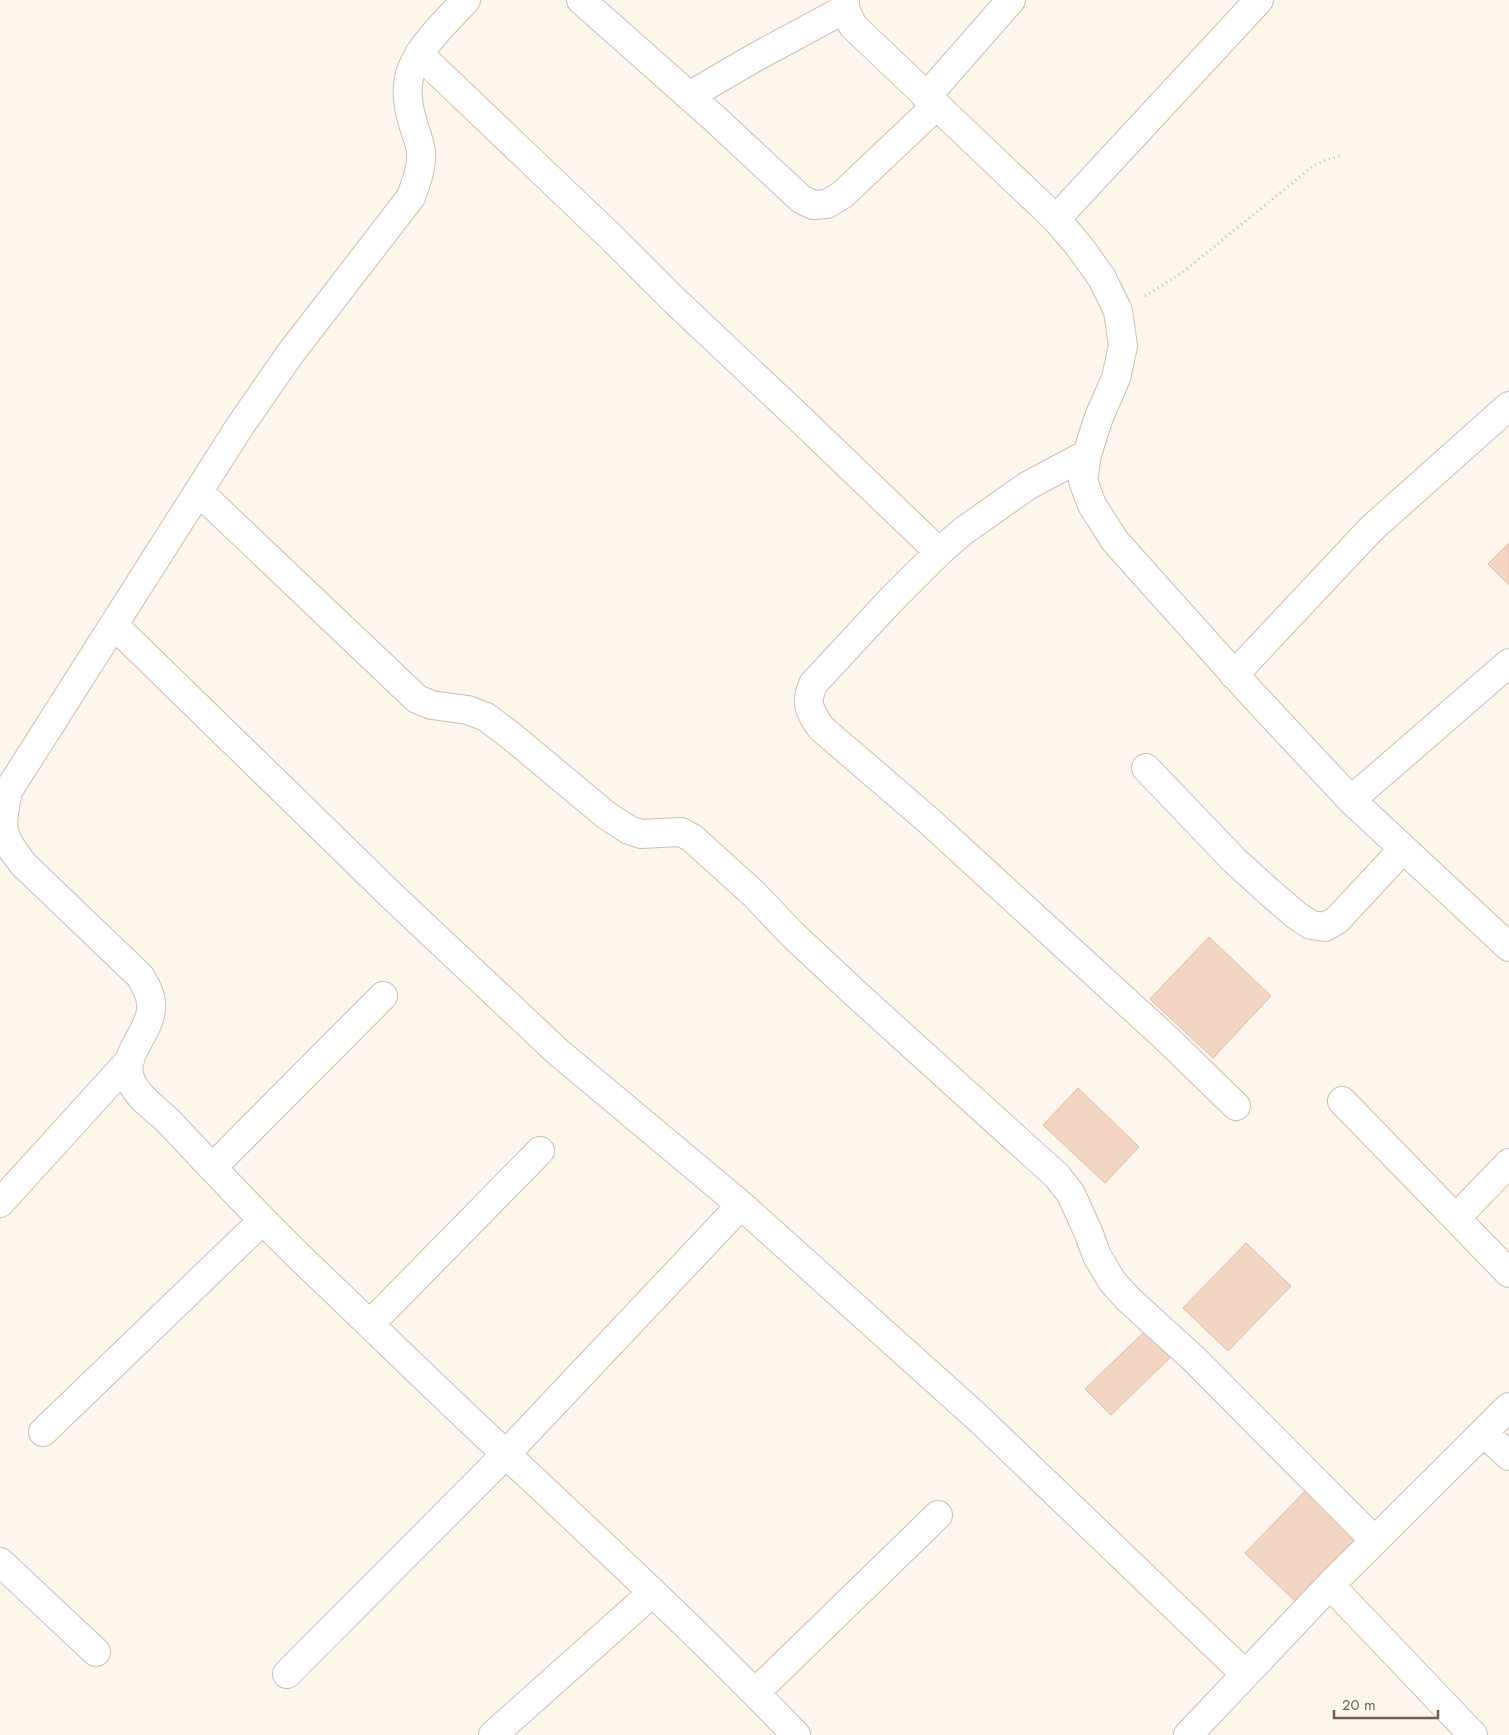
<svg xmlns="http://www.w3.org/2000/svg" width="1509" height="1735" font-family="Jost,sans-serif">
<rect width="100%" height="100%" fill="#fdf6ec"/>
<!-- building -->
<path fill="#f3d5c3" stroke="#e6bba3" d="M1509,543V585L1488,564Z
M1209,937L1271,996L1213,1058L1150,999Z
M1078,1088L1139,1147L1105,1183L1043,1125Z
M1246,1243L1291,1286L1228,1351L1183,1308Z
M1150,1326L1176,1352L1111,1415L1085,1389Z
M1309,1487L1362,1539L1298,1604L1245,1553Z"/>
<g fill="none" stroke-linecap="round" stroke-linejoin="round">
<defs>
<path id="minor" d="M466,0C448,20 425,40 413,66C405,83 407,104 413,123C415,132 420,142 421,152C422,169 416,182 411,197L290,354L240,426L8,791C0,829 0,835 24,865L140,976C145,985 151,993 151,1005C153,1032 117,1056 132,1083C140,1100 159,1111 172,1125C217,1173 263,1222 311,1268C377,1331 442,1395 509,1457C606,1548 704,1639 796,1735
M581,0L714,118L801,199L813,205L827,204L842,195L936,106
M845,0V9L853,26L1056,219L1079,246L1102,278L1118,311L1123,346L1116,378L1099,417L1087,454L1083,481L1092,505L1115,541L1252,694L1351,800L1509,947
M419,54L613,239L675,301L794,413L939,552
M689,96L754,58L845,9
M926,97L1011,0
M1056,219L1259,0
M1087,454L1027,486L962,532L939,552L890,601L813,684C805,704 809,710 821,728L928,820L1167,1039L1236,1106
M199,492L417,699L432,705L468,710L486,717L510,735L606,815L629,830L641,834L681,832L692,838L754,894L793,935L856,994L1057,1176L1071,1194L1089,1234L1097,1256L1112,1281L1128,1299L1194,1359L1374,1540
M114,625L393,897L558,1052L741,1205L977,1417L1245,1674
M1234,675L1371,529L1509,406
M1146,768L1234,860L1268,891L1296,915L1311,925L1325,927L1337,920L1403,849
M1351,800L1509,663
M1342,1101L1509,1273
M212,1168L383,996
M0,1203L130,1060
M1456,1218L1509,1163
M370,1324L540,1151
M43,1432L262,1221
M1484,1433L1509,1456
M0,1562L96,1652
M1330,1585L1473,1735
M287,1674L506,1454L741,1205
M755,1693L938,1515
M493,1735L652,1593
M1188,1735L1330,1585L1509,1407"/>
</defs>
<!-- minor casing -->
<use href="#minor" stroke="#d1beb0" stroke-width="30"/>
<!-- path -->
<path stroke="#d9b8a5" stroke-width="3" stroke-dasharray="1 4" stroke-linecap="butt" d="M1145,296L1183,272L1313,166L1326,160L1343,155"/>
<!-- minor -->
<use href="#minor" stroke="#fff" stroke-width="28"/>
</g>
<!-- scale -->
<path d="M1334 1710v8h104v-8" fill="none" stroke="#7a5c4d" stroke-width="2.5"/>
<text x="1342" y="1710" font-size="15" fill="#7a5c4d" stroke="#fffaf3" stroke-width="4" paint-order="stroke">20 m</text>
</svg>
